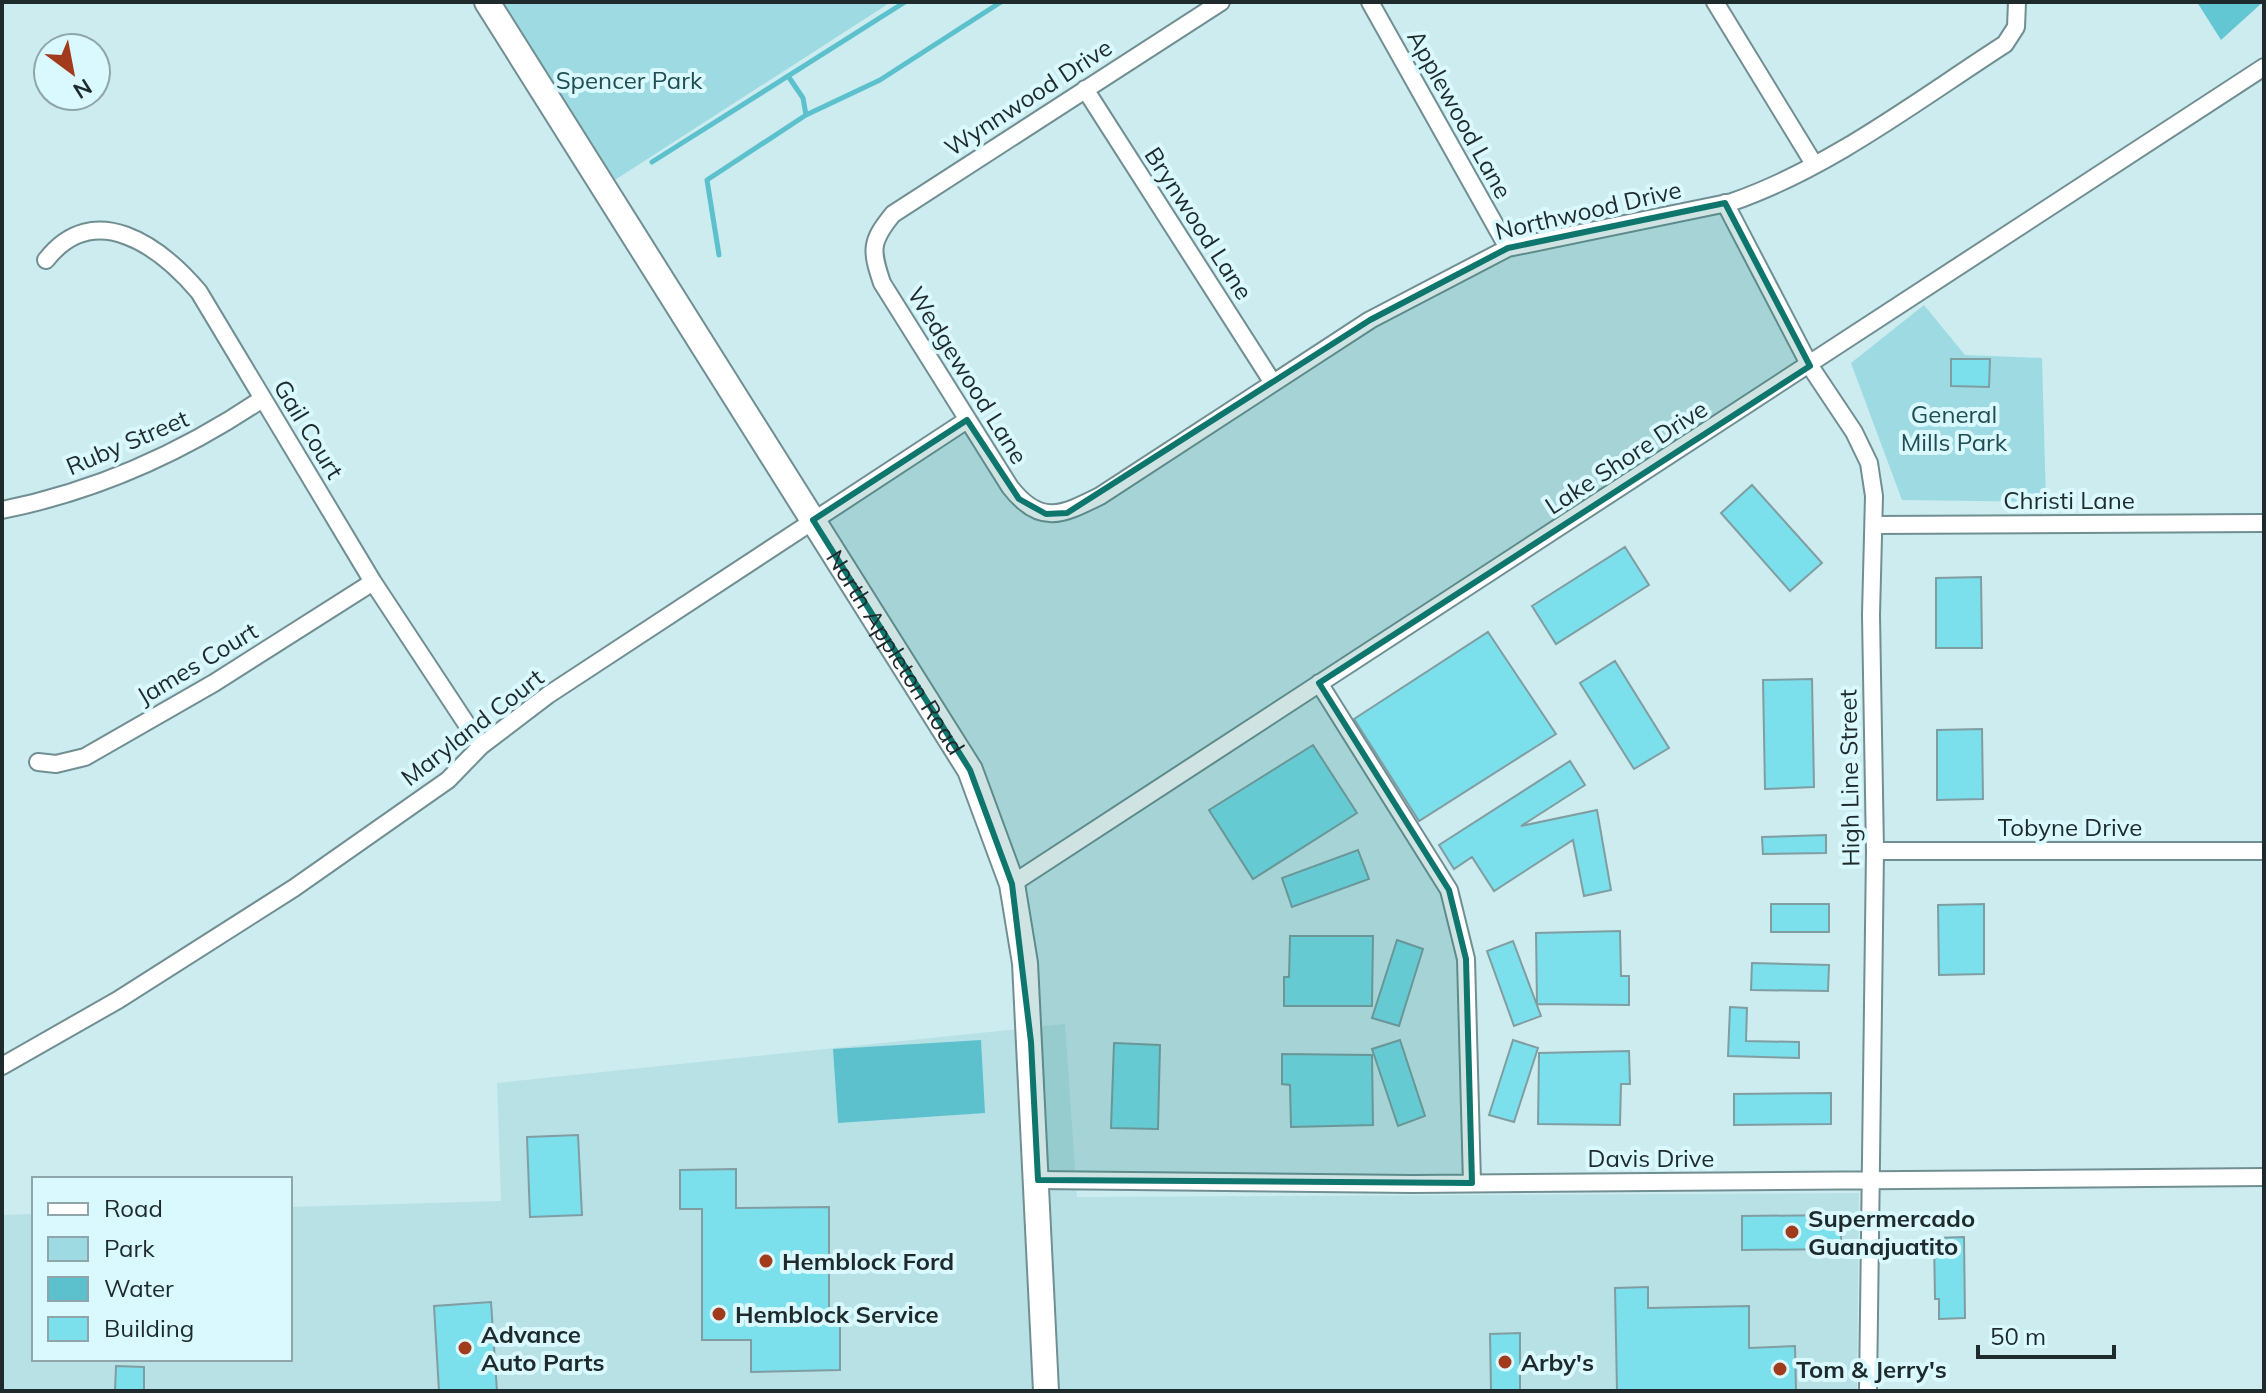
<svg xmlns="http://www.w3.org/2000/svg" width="2266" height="1393" font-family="Mulish,sans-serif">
<rect width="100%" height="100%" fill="#ccecf0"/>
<!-- built -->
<path fill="#b8e1e6" d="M1065,1024L1077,1197L1859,1193L1857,1391H2V1215L34,1214V1359H290V1207L501,1201L497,1083Z"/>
<!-- green -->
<path fill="#9edae2" d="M488,2H891L604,187Z
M1924,305L1965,355L2042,358L2046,502L1902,500L1851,363Z"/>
<!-- forest -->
<path fill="#62c7d3" d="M2197,2H2263L2221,40Z"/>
<!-- water -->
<path fill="#5cc1cd" d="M981,1040L985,1113L838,1123L833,1049Z"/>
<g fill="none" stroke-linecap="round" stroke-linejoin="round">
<!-- stream -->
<path stroke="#5cc1cd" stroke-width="5" d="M788,76L803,98L806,115
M652,162L905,2
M719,255L707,180L806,115L880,80L1001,2"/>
</g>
<!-- building -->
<path fill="#7bdfec" stroke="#809ea2" stroke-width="2" d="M1951,359H1990L1989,387L1951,386Z
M1752,485L1822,563L1790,591L1721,513Z
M1625,547L1649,585L1556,644L1532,606Z
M1981,577L1982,648H1936V578Z
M1488,632L1556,734L1419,821L1354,719Z
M1615,661L1669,748L1634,769L1580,683Z
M1812,679L1814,787L1765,789L1763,680Z
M1982,729L1983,799L1937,800V730Z
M1313,745L1357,813L1253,879L1209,810Z
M1570,761L1585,785L1521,826L1597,810L1611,890L1584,896L1573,840L1494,891L1472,857L1454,869L1439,845Z
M1826,835V853L1763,854L1762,837Z
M1358,850L1369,879L1292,907L1282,878Z
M1771,904H1829V932H1771Z
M1984,904V974L1939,975L1938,905Z
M1620,931L1621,976H1629V1005L1537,1004L1536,933Z
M1290,936H1373L1372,1006H1284V977H1289Z
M1397,940L1423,949L1399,1026L1372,1018Z
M1513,941L1541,1016L1514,1026L1487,951Z
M1752,963L1829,965L1828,991L1751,990Z
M1730,1007L1747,1008L1746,1041L1799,1042V1058L1728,1056Z
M1400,1040L1425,1116L1398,1126L1372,1049Z
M1513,1040L1538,1048L1514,1122L1489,1115Z
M1114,1043L1160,1045L1158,1129L1111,1128Z
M1629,1051L1630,1084H1621L1620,1125L1538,1124L1539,1053Z
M1282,1054L1372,1055L1373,1125L1291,1127L1290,1085L1282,1084Z
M1831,1093V1124L1734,1125V1094Z
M578,1135L582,1215L530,1217L527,1137Z
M736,1169V1208L829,1207V1321H840V1370L751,1372V1340H702V1209H680V1170Z
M1841,1215V1249L1742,1250V1216Z
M1964,1237L1965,1318L1939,1319V1299H1935L1934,1238Z
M1648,1287V1308L1749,1306V1348L1795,1346L1796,1391H1617L1615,1288Z
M491,1302L497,1391H439L434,1306Z
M1520,1333V1391H1491L1490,1334Z
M116,1366L144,1367V1391H115Z"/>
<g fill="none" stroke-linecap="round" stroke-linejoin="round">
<defs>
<path id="minor" d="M1221,2L893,214C870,242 871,250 882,283L1010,487C1040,526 1062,515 1100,496L1370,320L1508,248L1732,202C1830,168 1918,100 2005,44L2016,27L2017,2
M1370,2L1508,248
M1715,2L1814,164
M1085,89L1273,383
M1725,203L1810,366L1854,432L1869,463L1874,496L1871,615L1875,851L1868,1391
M46,260C94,198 160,246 199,292L373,582L481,746
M2,510C97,491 182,453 262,399
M1874,525L2264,523
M1319,683L1449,890L1466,959L1472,1183
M38,762L56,764L85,757L214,683L373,582
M1875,851H2264
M1012,884L2264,67
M2,1066L118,1000L294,888L448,780L481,746L548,695L967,420
M1038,1180L1413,1184L2264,1177"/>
<g id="secondary">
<path id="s1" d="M487,2L970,770L1012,884L1025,963L1046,1391"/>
</g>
</defs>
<!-- minor casing -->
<use href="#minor" stroke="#718f93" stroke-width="20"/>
<!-- secondary casing -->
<use href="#secondary" stroke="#718f93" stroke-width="28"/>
<!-- minor -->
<use href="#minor" stroke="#fff" stroke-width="16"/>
<!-- secondary -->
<use href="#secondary" stroke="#fff" stroke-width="24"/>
</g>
<!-- marked area -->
<path fill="#0f766e" fill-opacity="0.2" stroke="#0f766e" stroke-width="6" stroke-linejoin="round" d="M1725,203L1810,366L1319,683L1449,890L1466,959L1472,1183L1038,1180L1031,1042L1012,884L970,770L813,520L967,420L1019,499L1046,514L1067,513L1370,320L1508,248Z"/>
<!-- markers -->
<g fill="#a23b1b" stroke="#d9f9fe" stroke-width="3">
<circle cx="1792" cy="1232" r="8"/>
<circle cx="766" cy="1261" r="8"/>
<circle cx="719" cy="1314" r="8"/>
<circle cx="465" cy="1348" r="8"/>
<circle cx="1505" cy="1362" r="8"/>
<circle cx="1780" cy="1369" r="8"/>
</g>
<g text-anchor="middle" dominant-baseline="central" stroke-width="8" stroke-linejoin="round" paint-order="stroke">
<!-- park labels -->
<g font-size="24" fill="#204e53" stroke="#d9f9fe">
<text x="629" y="80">Spencer Park</text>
<text x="1954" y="414">General<tspan x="1954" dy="28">Mills Park</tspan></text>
</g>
<!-- street labels -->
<g font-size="24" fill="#1e2a2c" stroke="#d9f9fe">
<text transform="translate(1028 97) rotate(-33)">Wynnwood Drive</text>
<text transform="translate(1460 114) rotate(61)">Applewood Lane</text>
<text transform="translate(1588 210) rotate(-13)">Northwood Drive</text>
<text transform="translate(1199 223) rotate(57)">Brynwood Lane</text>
<text transform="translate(968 375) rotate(58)">Wedgewood Lane</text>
<text transform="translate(309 429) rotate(59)">Gail Court</text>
<text transform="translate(127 442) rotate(-23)">Ruby Street</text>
<text transform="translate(1626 457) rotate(-33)">Lake Shore Drive</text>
<text x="2069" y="500">Christi Lane</text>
<text stroke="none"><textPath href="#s1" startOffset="768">North Appleton Road</textPath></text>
<text transform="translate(197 663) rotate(-31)">James Court</text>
<text transform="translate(472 727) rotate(-38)">Maryland Court</text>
<text transform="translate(1849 778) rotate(-91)">High Line Street</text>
<text x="2070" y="827">Tobyne Drive</text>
<text x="1651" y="1158">Davis Drive</text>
</g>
<!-- poi labels -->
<g font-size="24" font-weight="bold" fill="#1e2a2c" stroke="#d9f9fe" text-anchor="start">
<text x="1808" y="1218">Supermercado<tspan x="1808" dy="28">Guanajuatito</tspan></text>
<text x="782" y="1261">Hemblock Ford</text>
<text x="735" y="1314">Hemblock Service</text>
<text x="481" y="1334">Advance<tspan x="481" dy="28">Auto Parts</tspan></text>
<text x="1521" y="1362">Arby's</text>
<text x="1796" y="1369">Tom &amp; Jerry's</text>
</g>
</g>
<!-- border -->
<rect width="2266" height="1393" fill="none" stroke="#1e2a2c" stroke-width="8"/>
<!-- legend -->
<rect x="32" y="1177" width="260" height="184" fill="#d9f9fe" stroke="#8ea6aa" stroke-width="2"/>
<rect x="48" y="1203" width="40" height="12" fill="#ffffff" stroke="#8ea6aa" stroke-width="2"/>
<text x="104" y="1217" font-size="24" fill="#1e2a2c">Road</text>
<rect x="48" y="1237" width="40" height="24" fill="#9edae2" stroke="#8ea6aa" stroke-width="2"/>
<text x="104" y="1257" font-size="24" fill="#1e2a2c">Park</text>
<rect x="48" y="1277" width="40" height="24" fill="#5cc1cd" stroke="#8ea6aa" stroke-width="2"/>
<text x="104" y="1297" font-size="24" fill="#1e2a2c">Water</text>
<rect x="48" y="1317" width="40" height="24" fill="#7bdfec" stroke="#8ea6aa" stroke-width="2"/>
<text x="104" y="1337" font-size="24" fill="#1e2a2c">Building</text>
<!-- north arrow -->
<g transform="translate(72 72) rotate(148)"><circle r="38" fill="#d9f9fe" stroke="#8ea6aa" stroke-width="2"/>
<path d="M0-6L14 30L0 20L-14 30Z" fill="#a23b1b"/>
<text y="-12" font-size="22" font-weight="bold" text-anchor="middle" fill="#1e2a2c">N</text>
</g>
<!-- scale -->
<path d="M1978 1345v12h136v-12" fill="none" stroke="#1e2a2c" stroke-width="4"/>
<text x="1990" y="1345" font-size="24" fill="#1e2a2c" stroke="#d9f9fe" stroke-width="6" paint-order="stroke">50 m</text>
</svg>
